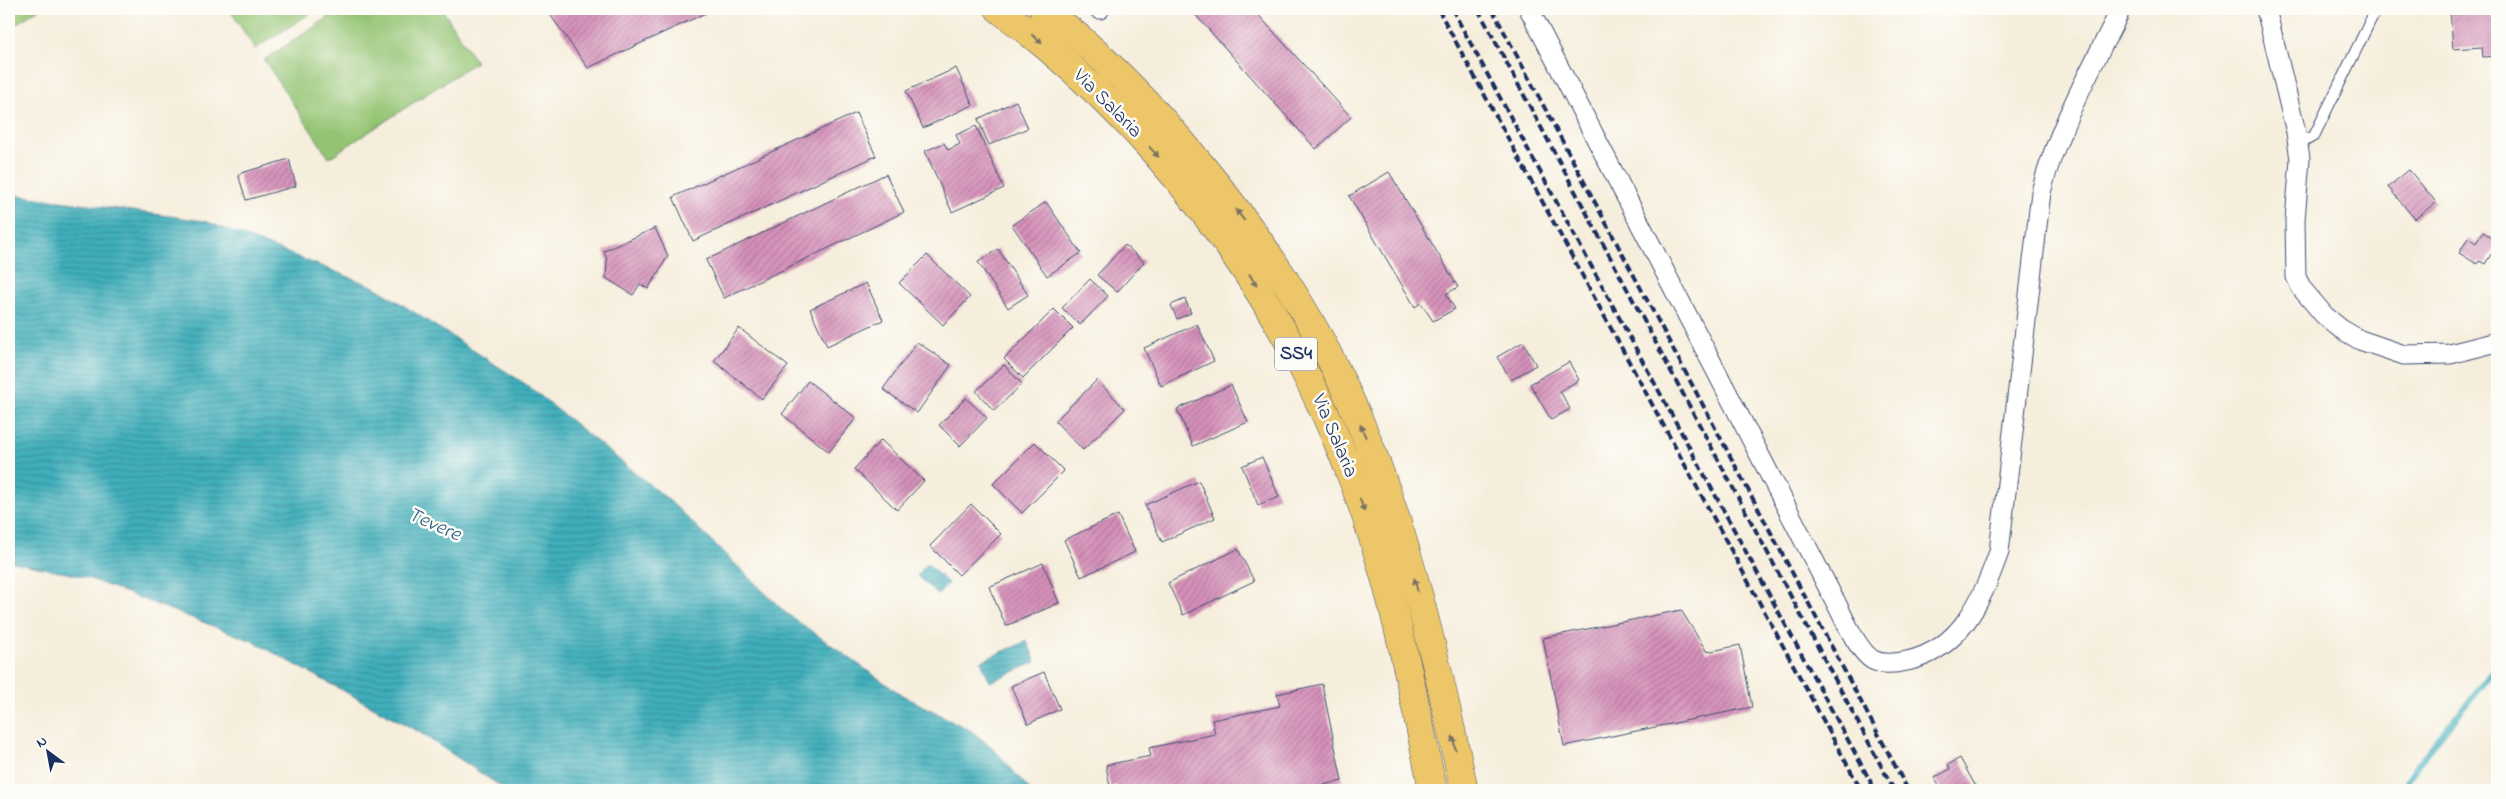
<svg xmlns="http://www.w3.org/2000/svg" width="2506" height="799" font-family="'Indie Flower',sans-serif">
<defs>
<pattern id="water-rules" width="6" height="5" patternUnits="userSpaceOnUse" patternTransform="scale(1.25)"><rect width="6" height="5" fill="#40afbb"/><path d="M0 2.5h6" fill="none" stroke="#358f9b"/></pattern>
<pattern id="building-hatch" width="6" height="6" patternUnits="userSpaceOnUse" patternTransform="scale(1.25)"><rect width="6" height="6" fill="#d691b9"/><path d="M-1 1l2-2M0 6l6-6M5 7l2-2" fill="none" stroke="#ad779a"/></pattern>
</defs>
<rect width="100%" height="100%" fill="#fdfcf7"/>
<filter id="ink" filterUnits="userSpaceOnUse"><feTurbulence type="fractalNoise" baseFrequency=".02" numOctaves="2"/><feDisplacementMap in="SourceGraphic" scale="10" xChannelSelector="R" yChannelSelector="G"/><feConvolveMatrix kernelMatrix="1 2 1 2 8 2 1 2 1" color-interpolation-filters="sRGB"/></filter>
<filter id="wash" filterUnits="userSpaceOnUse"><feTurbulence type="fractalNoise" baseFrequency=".0096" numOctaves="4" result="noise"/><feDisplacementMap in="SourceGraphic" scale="20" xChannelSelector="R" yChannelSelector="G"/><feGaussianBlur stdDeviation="1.12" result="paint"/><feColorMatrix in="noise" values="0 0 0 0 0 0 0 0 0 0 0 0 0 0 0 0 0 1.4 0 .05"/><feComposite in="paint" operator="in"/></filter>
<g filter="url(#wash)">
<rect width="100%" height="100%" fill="#f6eedc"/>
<!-- green -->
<path fill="#94c473" stroke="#587a68" d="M9,9H39L9,29Z
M229,9H317L255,49Z
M341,9H442L476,62L329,158L264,60Z"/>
<!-- water -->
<path fill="url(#water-rules)" stroke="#2e6f8c" d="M9,194L205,221L375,287L527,385L670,501L786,613L902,695L970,730L993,748L1030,790H506L419,732L252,641L85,577L9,561Z
M927,564L948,583L938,595L917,576Z
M1027,641L1036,662L990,682L981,661Z"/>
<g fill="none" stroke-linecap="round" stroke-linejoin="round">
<!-- stream -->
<path stroke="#40afbb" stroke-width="6" d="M2402,790L2418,764L2497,666"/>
</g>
<g id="blocks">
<!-- building -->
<path fill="url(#building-hatch)" d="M546,9H714L588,68Z
M1192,9H1253L1351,117L1316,149L1191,10Z
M2450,9H2497V56L2483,57L2482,47L2453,49Z
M956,68L973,105L923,128L906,91Z
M1016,101L1028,128L989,145L978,119Z
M856,113L876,156L693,241L673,197Z
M976,126L1004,188L952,212L925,151L944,143L948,150L960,144L956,135Z
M289,159L296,186L246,200L238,174Z
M2409,170L2436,202L2415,219L2388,187Z
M1389,172L1458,287L1446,294L1455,309L1433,321L1421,303L1415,307L1349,196Z
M886,174L904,212L724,298L706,260Z
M1046,202L1081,253L1047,276L1012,225Z
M655,228L668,256L648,289L640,284L633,295L606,278L607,260L604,251Z
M2483,232L2497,241V245L2485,264L2479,261L2477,264L2459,253L2468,238L2476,243Z
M1125,245L1144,262L1117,292L1097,275Z
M998,249L1028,295L1008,308L978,262Z
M927,255L970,297L943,325L899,283Z
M1090,279L1108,296L1080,325L1062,308Z
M866,283L883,320L827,346L810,309Z
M1185,299L1191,313L1177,319L1171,305Z
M1054,309L1073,328L1023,378L1004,359Z
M1197,324L1214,361L1161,386L1144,348Z
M739,328L788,366L762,399L714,361Z
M917,342L951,365L917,413L883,389Z
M1523,342L1536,365L1511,380L1497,357Z
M1569,362L1579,380L1560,391L1570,409L1551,420L1530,384Z
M1004,365L1022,384L994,411L976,391Z
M1097,380L1125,409L1083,450L1055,421Z
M808,381L856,418L829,452L782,414Z
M1231,385L1248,422L1193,446L1177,409Z
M966,398L987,418L960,446L939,425Z
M881,440L924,481L897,510L854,469Z
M1035,442L1064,471L1022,513L993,484Z
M1262,457L1279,497L1258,505L1242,466Z
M1199,481L1215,518L1162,542L1145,505Z
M971,504L1001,534L959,575L930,546Z
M1118,515L1135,552L1081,577L1064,540Z
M1238,549L1254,581L1183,615L1168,583Z
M1043,563L1059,603L1006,626L989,587Z
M1681,610L1707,652L1740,645L1752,707L1564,746L1543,638Z
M1044,672L1060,709L1028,724L1011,686Z
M1322,684L1342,781L1298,790H1118L1116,785L1110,787L1106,765L1151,756L1149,748L1215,734L1212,720L1280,706L1277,694Z
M1960,758L1976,787L1970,790H1942L1934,778L1950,769L1948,765Z"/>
</g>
</g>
<g filter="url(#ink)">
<use href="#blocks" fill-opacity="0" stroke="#3c4c71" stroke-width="1"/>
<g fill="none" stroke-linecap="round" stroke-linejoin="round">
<defs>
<path id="service" d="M2298,145L2314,136L2376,9"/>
<path id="minor" d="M1099,9H1100
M1529,9L1834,599C1843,615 1857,651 1873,660C1882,665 1898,663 1907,661C1962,649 1982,599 1999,552L2041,192C2058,127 2091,69 2121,9
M2266,9L2296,132L2300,159L2295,220L2296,277L2302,289L2324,315L2341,329L2360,340L2404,355L2450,354L2497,342"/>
<path id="primary" d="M999,9C1175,141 1305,325 1372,535C1399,618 1415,704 1433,790
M1043,9C1104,54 1157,111 1205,170C1249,224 1289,282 1322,343C1397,482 1432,637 1464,790"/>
</defs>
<!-- service casing -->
<use href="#service" stroke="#3c4c71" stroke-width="12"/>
<!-- minor casing -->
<use href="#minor" stroke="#3c4c71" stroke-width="21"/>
<!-- primary casing -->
<use href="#primary" stroke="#3c4c71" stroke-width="29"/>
<!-- service -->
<use href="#service" stroke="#fff" stroke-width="10"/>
<!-- minor -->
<use href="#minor" stroke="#fff" stroke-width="19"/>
<!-- primary -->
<use href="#primary" stroke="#ecc669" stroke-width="28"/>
<!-- rail -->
<path stroke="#1b2f5e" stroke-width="4" stroke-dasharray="8 4" stroke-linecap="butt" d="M1438,9L1861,790
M1452,9L1875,790
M1478,9L1894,790
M1492,9L1908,790"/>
</g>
<!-- one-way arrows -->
<defs><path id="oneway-solid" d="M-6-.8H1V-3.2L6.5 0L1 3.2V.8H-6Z" transform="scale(1.25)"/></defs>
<g fill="#797363">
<use href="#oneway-solid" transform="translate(1037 39) rotate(40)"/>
<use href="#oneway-solid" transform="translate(1154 152) rotate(48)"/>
<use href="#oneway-solid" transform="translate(1240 215) rotate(-128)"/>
<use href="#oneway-solid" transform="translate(1253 280) rotate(58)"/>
<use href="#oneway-solid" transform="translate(1363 431) rotate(-113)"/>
<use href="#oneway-solid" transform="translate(1362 505) rotate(71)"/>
<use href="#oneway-solid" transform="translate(1416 585) rotate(-104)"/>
<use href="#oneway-solid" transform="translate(1454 743) rotate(-102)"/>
</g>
</g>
<g text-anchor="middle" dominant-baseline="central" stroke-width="5" stroke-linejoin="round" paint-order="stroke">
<!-- shield labels -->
<rect fill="#fdfcf7" stroke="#5f6c8c" stroke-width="1" x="1275" y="337.5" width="42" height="33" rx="4"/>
<g font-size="19" font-weight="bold" fill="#1b2f5e">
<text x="1296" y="354">SS4</text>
</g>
<!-- street labels -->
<g font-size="20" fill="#1b2f5e" stroke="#fdfcf7">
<text transform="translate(1107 104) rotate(45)">Via Salaria</text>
<text transform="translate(1334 436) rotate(67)">Via Salaria</text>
</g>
<!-- water labels -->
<g font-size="21" font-style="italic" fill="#285c7f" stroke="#fdfcf7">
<text transform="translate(434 525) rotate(24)">Tevere</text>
</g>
</g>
<!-- margin -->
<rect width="2506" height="799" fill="none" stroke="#fdfcf7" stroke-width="30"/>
<!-- north arrow -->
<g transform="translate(48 752) rotate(328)" stroke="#fdfcf7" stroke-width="4" paint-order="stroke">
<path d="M0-4L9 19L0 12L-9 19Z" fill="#1b2f5e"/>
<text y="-8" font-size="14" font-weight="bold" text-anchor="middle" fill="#1b2f5e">N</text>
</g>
</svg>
